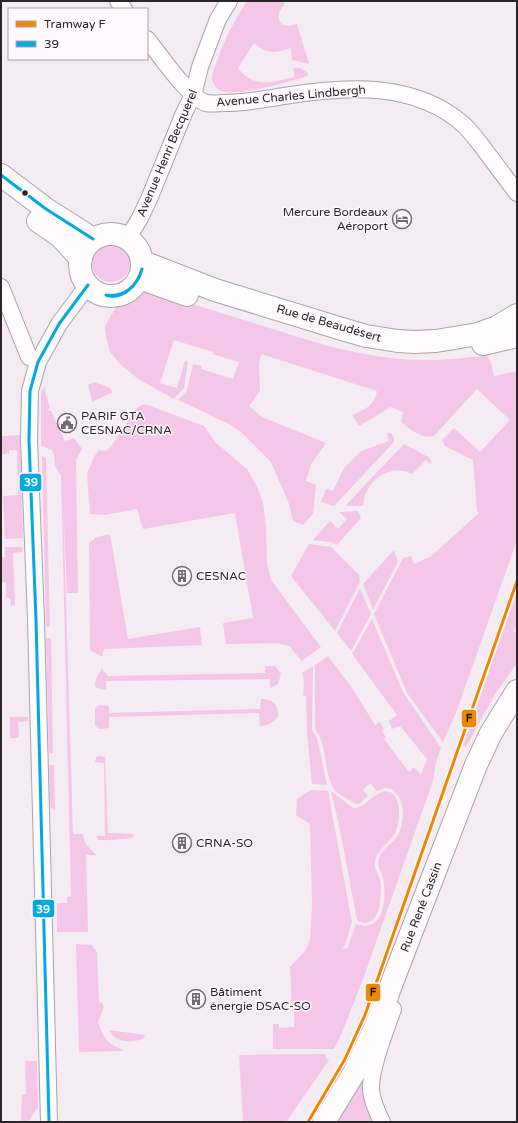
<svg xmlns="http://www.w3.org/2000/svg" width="518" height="1123" font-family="'Varela Round',sans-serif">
<rect width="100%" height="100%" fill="#f5ebf2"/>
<!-- green -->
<path fill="#f4c7e8" d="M247,1H283L285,4C279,10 275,19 283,25L288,26L297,24L309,64L292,60L291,48C274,53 268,55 254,43L238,68C254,89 273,82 295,77L293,68H300L308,73V76C292,81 236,97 221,91C217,89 213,84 212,79C212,74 214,68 216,64C223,42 234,21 247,1Z
M92 263a19 19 0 1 1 38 0a19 19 0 1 1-38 0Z
M144,289L321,344C355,353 394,361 429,360C449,360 468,357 487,356L491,362L494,376L517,371V540L456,713L443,742L407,693L374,614L403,558L411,556L414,564L430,557L479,513L477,511L473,460L445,446L442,440L454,428L480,452L510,420L477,389L434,436C421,439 411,430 401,422L403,412L391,407L359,426L352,415C366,409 374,406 377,391L261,354L259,364L260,391L249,406L262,417L326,443L311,464L306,481L316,485L313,514L303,525L293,521L289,504L271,462L241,432L229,424L178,400L187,391L193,364L202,366L201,369L233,379L239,362L212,354L213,352L174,340L160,383L177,388L185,361L188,362L184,388L174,399L138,379L120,364L110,352L106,337L105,326L119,302L130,293Z
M95,382L110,388L113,392L92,402L88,385Z
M45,386V391L50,408L47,410L51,411L65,441L74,438L82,449L76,460L78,593H67L63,501L73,834H83L85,843L96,855H86L88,932H57V903H67V897L71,896L61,476L55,466L54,454L52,450L41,446V392Z
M145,404L204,426L215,442L247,469L257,487L263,502L266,526L267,563L271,580L321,647L302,661L289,646L278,643L226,644L223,623L253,618L235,513L143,529L137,509L105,515L90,514L87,474L94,457L99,450L106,451L112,445L135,410L140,406Z
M387,433H391L394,437V442L334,506L321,502L326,489L333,491L344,468L361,451L389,441Z
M20,435L23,538L5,539L3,496L18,495L17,450H9V454L7,453L6,454L1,455V438L3,436Z
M404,444L430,458L431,461L430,464L426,460L412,474C395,465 375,474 367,491C364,495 364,501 363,506H345Z
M42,456L46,458L50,627L46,626Z
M358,511L361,518L337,545L330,542L313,540L330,521L338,529L347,519L339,512Z
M110,534L128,639L200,627L202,645L104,649L102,657L90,650L89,543L97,537Z
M309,544L331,547L359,575L360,582L335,631L291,576Z
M5,547H22L23,549L22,552L13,553L15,605L11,606V599L6,597V582H1V557H5Z
M394,550L398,562L373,610L363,584Z
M360,588L371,614L351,651L337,633Z
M517,592V624L514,632H517V663L494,696L466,747L463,746Z
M372,619L403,692L441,748L436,762L433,781L362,982L341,1035L334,1049H273V1024H279V1028L294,1027V1011H292L290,967L305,951L310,940L312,905L310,824L296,815L297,799L311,790L328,791L352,922L345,945L342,948L347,949L356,924C382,933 386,904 384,884C384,876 376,866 379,858C382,849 391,844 397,837C403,829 405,808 400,799C398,795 395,792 392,789L385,788L377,791L370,783L363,790L368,796L360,803L357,804C350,800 335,794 332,786C324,769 327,744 315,729V665L328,656L352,688L375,725L380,722L384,730L382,731L386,737L384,739L409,772L414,767L421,775L427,759L400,726L392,729L389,721L397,715L352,654Z
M46,638H51L53,753H49Z
M265,666H275L281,674L278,684L270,688V679L106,681V690L97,688L95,685L96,679L102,668L108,676L265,673Z
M313,666L312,730L317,738L327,785L312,784L307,733L306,696H303L304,681L302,673Z
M261,699C273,698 279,706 278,717C272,723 268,726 260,726L259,713L109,717V728L100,729L95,726V708L99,705L109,706V713L260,709Z
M10,717H28V721L18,722L19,738H10Z
M100,756L105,757L108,833L134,834L132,838L111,840H98L96,836H105L104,763L95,762L96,757Z
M49,765H54L55,810L50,807Z
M331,791L353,808C354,808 358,808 359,807C368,804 382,784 393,794C402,802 400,826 394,835C388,844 377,850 375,862C373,867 378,873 380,879C382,889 381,916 371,921C366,924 361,923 357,920L340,830Z
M76,944L92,945L97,952L99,1002L102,1003L104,1007L98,1022C104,1038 107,1044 123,1050V1051L79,1052Z
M109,1030L145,1035L144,1038C133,1044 115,1043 109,1030Z
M371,1053L365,1101L374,1122H331Z
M326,1054V1058L329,1060L286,1122H243L239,1055Z
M25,1061H37L38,1107L28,1122H21L22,1095L26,1094Z"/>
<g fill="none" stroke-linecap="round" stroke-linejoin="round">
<defs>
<path id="street" d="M118,1L124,9
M147,39C160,55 188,97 206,103C212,104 219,103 225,103C245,103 264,99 284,96C346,86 416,81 465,126C471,132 476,139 481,145C493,161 505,177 517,193
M128,238L140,218L149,199L184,113L193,95L200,67L218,19L229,1
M1,287L29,357L39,360
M49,1122L36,620L29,440L30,391L38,362L59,324L88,285
M382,1122C377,1112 372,1101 371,1090C370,1069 386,1029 393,1009"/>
<path id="secondary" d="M1,175L46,209L93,239
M38,221L61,237L81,259
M80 265a31 31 0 1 1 62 0a31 31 0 1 1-62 0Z
M143,262L215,290L342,329L366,336L398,341L414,342L436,341L478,334L497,327L517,315
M139,278L187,295
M483,344L517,336
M324,1122L354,1073L375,1028L396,972L476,765L491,733L517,691"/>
</defs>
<!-- street casing -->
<use href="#street" stroke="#aba4a9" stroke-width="18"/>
<!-- secondary casing -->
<use href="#secondary" stroke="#aba4a9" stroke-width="24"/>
<!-- street -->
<use href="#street" stroke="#fefcfd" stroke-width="16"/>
<!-- secondary -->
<use href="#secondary" stroke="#fefcfd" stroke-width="22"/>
<defs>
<path id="bus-1" d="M1,175L46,209L93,239
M106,295C123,298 138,286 142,269
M106,295C123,301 138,284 142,269
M49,1122L36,620L29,440L30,391L38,362L59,324L88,285"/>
</defs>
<!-- bus-1 casing -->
<use href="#bus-1" stroke="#fff8fd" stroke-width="6"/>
<!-- bus-1 -->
<use href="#bus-1" stroke="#02aae1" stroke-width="3"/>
<defs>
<path id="tram-1" d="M308,1122L345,1059L365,1015L517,581"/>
</defs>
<!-- tram-1 casing -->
<use href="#tram-1" stroke="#fff8fd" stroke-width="6"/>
<!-- tram-1 -->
<use href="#tram-1" stroke="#f08700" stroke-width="3"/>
</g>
<!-- icons -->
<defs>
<symbol id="hotel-ring" viewBox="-11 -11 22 22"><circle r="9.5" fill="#fff8fd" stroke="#726a6f" stroke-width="1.5"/><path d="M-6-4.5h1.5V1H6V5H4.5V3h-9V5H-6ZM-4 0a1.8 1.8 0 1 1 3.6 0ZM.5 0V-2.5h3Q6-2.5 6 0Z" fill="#726a6f"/></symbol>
<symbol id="civic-ring" viewBox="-11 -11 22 22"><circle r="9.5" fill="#fff8fd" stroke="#726a6f" stroke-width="1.5"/><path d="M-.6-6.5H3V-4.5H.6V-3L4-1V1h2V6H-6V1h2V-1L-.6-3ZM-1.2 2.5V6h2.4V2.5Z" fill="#726a6f"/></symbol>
<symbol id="building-ring" viewBox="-11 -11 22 22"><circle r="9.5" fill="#fff8fd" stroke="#726a6f" stroke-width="1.5"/><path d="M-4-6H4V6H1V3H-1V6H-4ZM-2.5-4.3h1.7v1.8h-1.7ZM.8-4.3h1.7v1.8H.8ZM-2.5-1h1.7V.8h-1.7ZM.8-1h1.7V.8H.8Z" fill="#726a6f"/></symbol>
</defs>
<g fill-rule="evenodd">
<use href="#hotel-ring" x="391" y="208" width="22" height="22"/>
<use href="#civic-ring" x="56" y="412" width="22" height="22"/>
<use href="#building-ring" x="171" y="565" width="22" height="22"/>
<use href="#building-ring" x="171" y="832" width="22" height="22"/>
<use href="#building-ring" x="185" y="988" width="22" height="22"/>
</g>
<!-- markers -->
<circle fill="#2b2529" stroke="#fff8fd" stroke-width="1.5" cx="25" cy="193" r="3.5"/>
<g text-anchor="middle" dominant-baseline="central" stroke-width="3" stroke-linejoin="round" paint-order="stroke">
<!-- street labels -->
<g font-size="12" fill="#2b2529" stroke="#fff8fd">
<text transform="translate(291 96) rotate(-5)">Avenue Charles Lindbergh</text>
<text transform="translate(167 153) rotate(-67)">Avenue Henri Becquerel</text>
<text transform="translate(329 323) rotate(16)">Rue de Beaudésert</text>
<text transform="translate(421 907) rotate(-69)">Rue René Cassin</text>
</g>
<!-- poi labels -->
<g font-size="12" fill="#2b2529" stroke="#fff8fd" text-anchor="start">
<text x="388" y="212" text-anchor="end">Mercure Bordeaux<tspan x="388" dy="14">Aéroport</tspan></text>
<text x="81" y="416">PARIF GTA<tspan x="81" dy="14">CESNAC/CRNA</tspan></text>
<text x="196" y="576">CESNAC</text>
<text x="196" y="843">CRNA-SO</text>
<text x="210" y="992">Bâtiment<tspan x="210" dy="14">énergie DSAC-SO</tspan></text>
</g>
</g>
<g stroke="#fff8fd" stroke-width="1.5">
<rect x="19" y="473" width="23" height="19" rx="4" fill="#02aae1"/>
<rect x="461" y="709" width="16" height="19" rx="4" fill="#f08700"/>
<rect x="32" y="899" width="23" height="19" rx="4" fill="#02aae1"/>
<rect x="365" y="983" width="16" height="19" rx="4" fill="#f08700"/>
</g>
<g font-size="11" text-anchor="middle" font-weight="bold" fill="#fff">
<text x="31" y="486">39</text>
<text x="43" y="913">39</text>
</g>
<g font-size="11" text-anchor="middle" font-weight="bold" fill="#111">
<text x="469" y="722">F</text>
<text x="373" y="996">F</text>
</g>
<!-- border -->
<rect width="518" height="1123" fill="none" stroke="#2b2529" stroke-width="4"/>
<!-- legend -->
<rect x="8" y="8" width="140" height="52" fill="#fff8fd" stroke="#aaa4a8"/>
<rect x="16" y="21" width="20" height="6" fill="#f08700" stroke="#aaa4a8"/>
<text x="44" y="28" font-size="12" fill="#2b2529">Tramway F</text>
<rect x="16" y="41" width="20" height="6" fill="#02aae1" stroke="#aaa4a8"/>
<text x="44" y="48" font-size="12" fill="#2b2529">39</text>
</svg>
